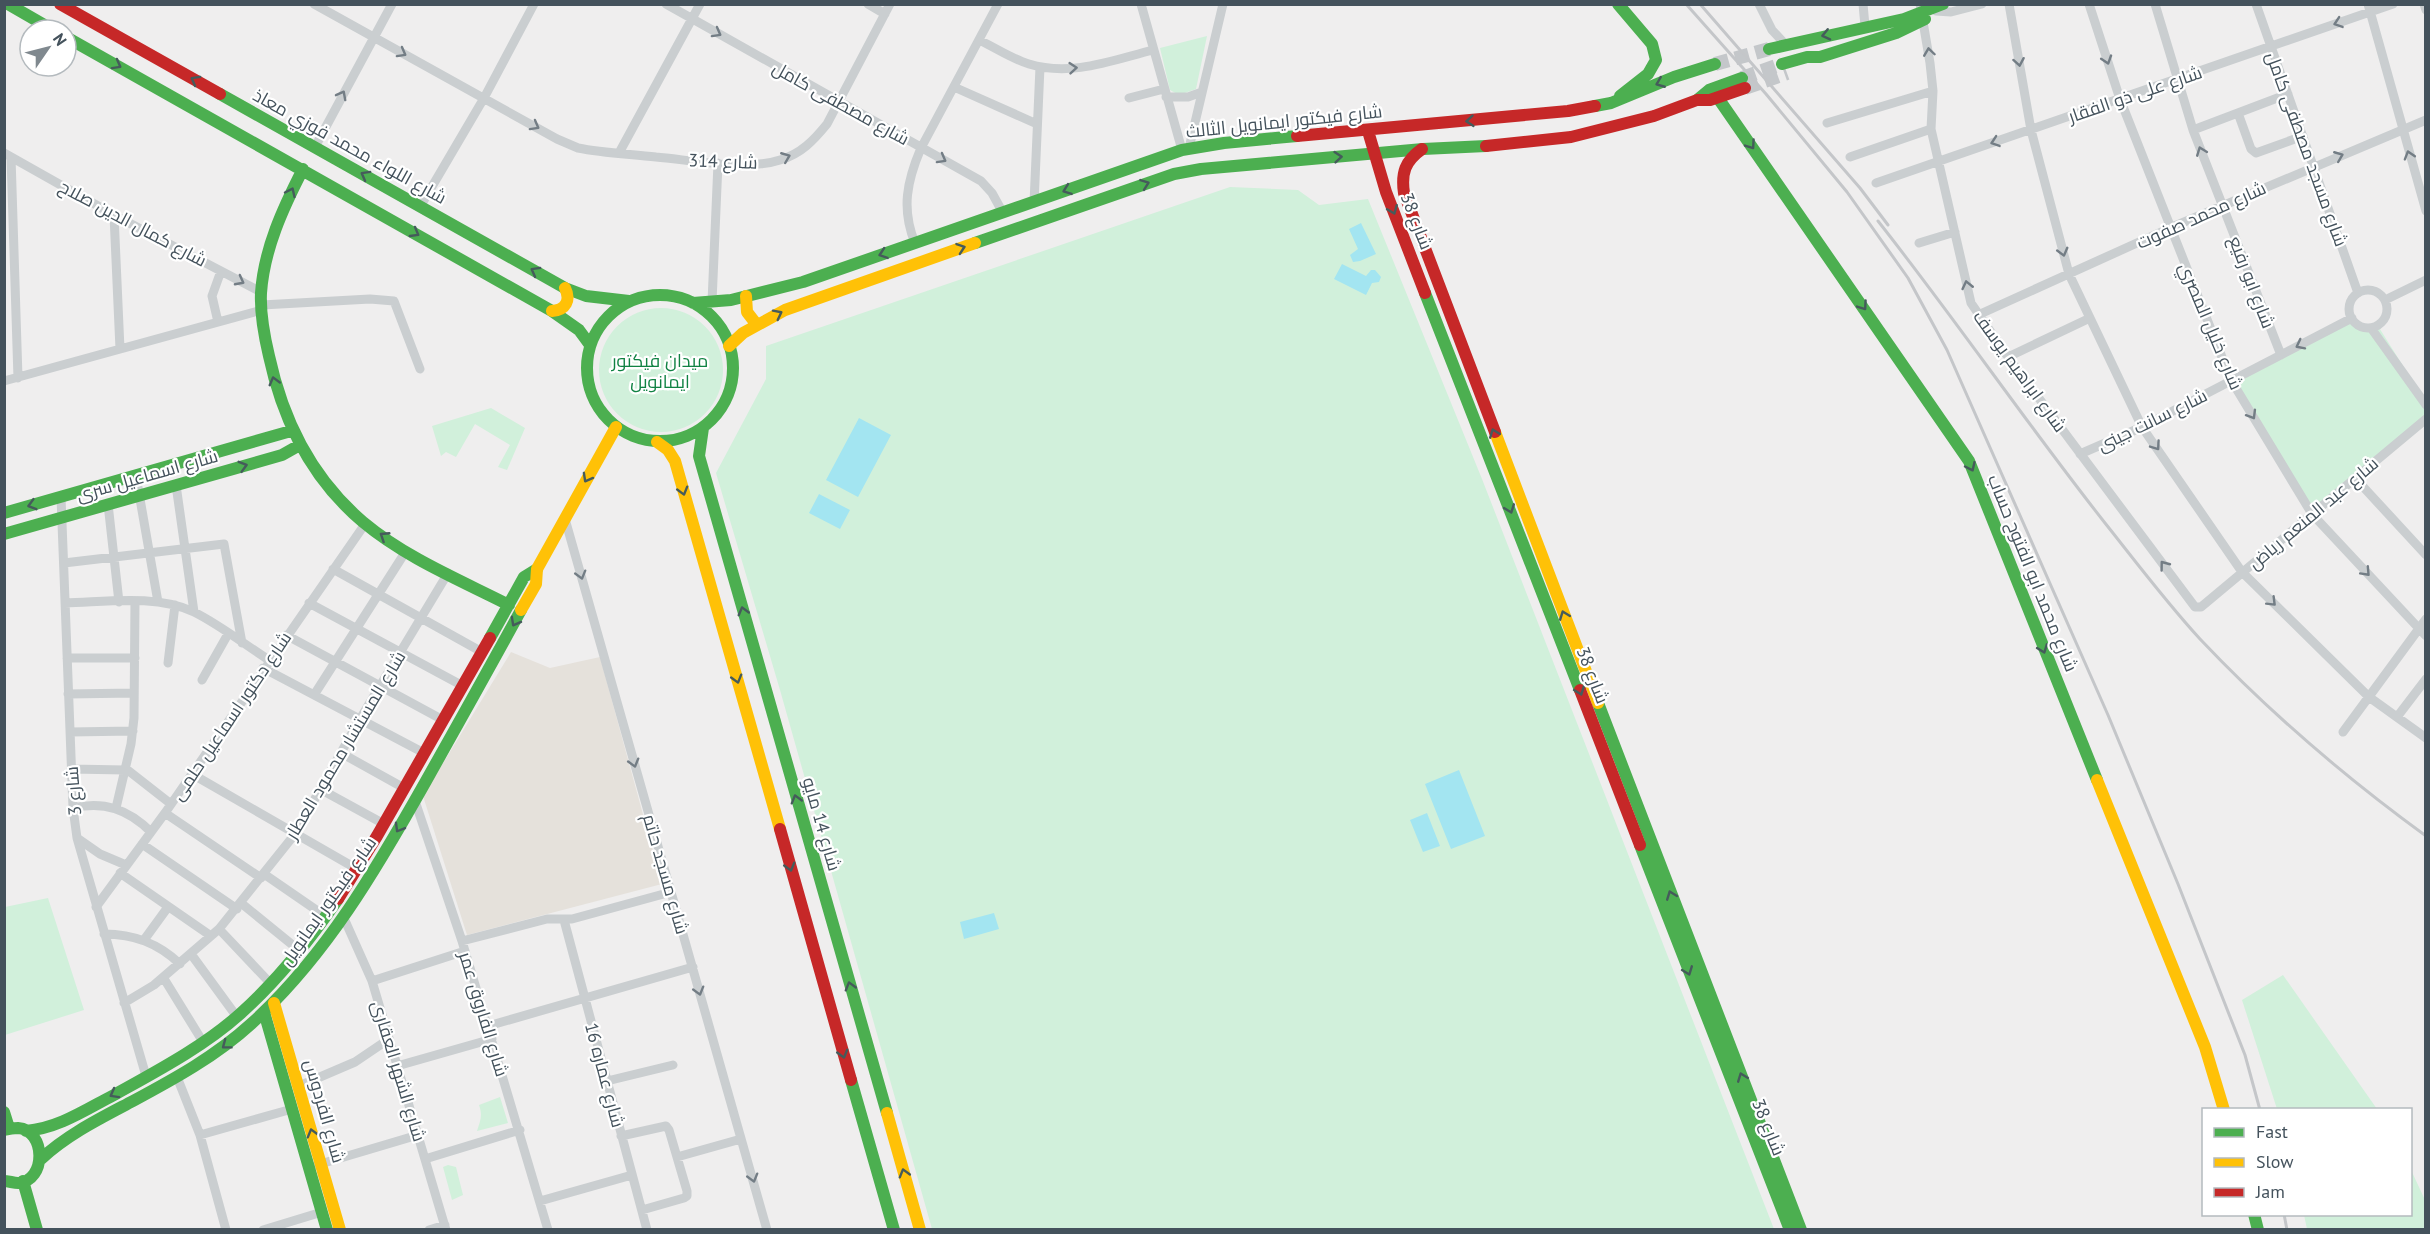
<svg xmlns="http://www.w3.org/2000/svg" width="2430" height="1234" font-family="'PT Sans',Cairo,sans-serif">
<rect width="100%" height="100%" fill="#efeeee"/>
<!-- commercial -->
<path fill="#e5e1db" d="M511,652L550,668L600,657L662,884L467,935L423,796Z"/>
<!-- green -->
<path fill="#d1f0db" d="M1207,36L1196,89L1179,95L1170,90L1160,48Z
M1230,187L1298,190L1319,205L1368,199L1482,479L1774,1229H932L780,690L716,473L766,379V346Z
M599 370a62 62 0 1 1 124 0a62 62 0 1 1-124 0Z
M2352,320L2367,328L2378,326L2425,401V421L2314,512L2231,380Z
M491,408L525,428L507,470L498,467L510,445L475,424L456,457L446,452L441,456L432,426Z
M48,898L84,1010L5,1035V907Z
M2283,975L2377,1109H2277L2242,1000Z
M500,1097L508,1123L477,1131C480,1121 483,1116 479,1105Z
M448,1165L456,1167L463,1195L452,1200L443,1167Z
M2411,1170L2425,1200V1229H2307L2304,1215L2410,1214Z"/>
<!-- water -->
<path fill="#a3e5f1" d="M1361,223L1376,254L1360,261L1353,262L1350,255L1358,249L1349,229Z
M1342,264L1366,276L1371,270H1375L1381,277L1379,282L1372,283L1366,295L1334,279Z
M859,418L891,435L858,497L826,480Z
M819,494L850,510L840,529L809,513Z
M1459,770L1485,836L1451,849L1425,784Z
M1427,813L1440,846L1423,852L1410,820Z
M994,913L999,929L964,939L960,922Z"/>
<g fill="none" stroke-linecap="round" stroke-linejoin="round">
<!-- primary-tunnel -->
<path stroke="#c4c7ca" stroke-width="14" stroke-dasharray="14 7" stroke-linecap="butt" d="M1715,64L1769,49
M1742,78L1782,64
M1745,88L1787,73"/>
<!-- street -->
<path stroke="#caced0" stroke-width="9" d="M314,4L557,139L578,148C603,153 630,154 656,157C691,160 747,171 780,160C801,154 814,140 827,124L890,4
M666,4L981,181L992,193L1003,213
M868,4L885,14
M1141,4L1182,150
M1759,4L1772,30L1785,44
M1863,4L1865,26
M1920,4L1930,63L1933,91L1931,129L1971,303L2008,357L2195,607H2201L2426,419
M2009,4L2031,130L2069,274L2142,427L2242,572L2369,697L2426,738
M2089,4L2120,99L2231,380L2312,514L2426,636
M2155,4L2193,130L2281,355
M2256,4L2358,293
M2368,4L2426,211
M2424,4L2426,10
M1934,8L1936,11L1951,12L1982,4
M979,40C996,48 1012,59 1029,64C1071,77 1113,60 1153,50
M954,87L1037,124
M1166,97H1188L1202,92
M1129,98L1164,89
M2238,113L2251,149L2256,153L2303,136
M1827,123L1933,91
M2193,130L2288,94
M315,147L392,4
M1189,148L1223,4
M4,153L114,215L261,292
M619,153L700,4
M11,157L18,378
M1850,157L1931,129
M1876,183L2393,4
M1034,203L1040,67
M420,207L484,98L534,4
M114,215L120,349
M915,243C901,209 907,181 921,148L998,4
M1919,243L1955,232
M2349 309a19 19 0 1 1 38 0a19 19 0 1 1-38 0Z
M2385,300L2426,280
M712,302L718,163
M262,305L370,299L394,301L420,369
M1978,315L2170,228L2426,120
M218,322L212,296L221,271
M2371,328L2426,405
M2008,357L2090,318
M4,381L262,310
M2080,454L2142,427L2352,318
M136,476L158,602
M2355,478L2426,555
M176,485L194,612
M61,497L73,808L77,838L146,1076
M108,504L119,602
M565,519L767,1230
M64,563L224,544L242,643
M333,569L482,652
M65,603C106,602 156,594 194,612C220,625 244,644 269,660
M309,603L463,686
M286,635L443,720
M67,658H135
M168,663L175,605
M263,668L424,753
M202,680L228,634
M68,694L134,693
M314,695L406,551
M2397,717L2426,679
M70,732L133,731
M2343,732L2426,619
M341,753L404,788
M125,768L171,804
M71,769L125,770
M192,774L357,869
M320,789L384,824
M415,801L462,941L548,1230
M73,808C104,801 128,809 151,832
M116,808L131,744L134,718L135,601
M165,813L261,878
M77,838L100,854L126,865
M142,844L237,909
M120,873L211,936
M264,874L325,916
M241,903L300,951
M96,907L165,813L365,524
M343,916L372,981L446,1230
M564,920L647,1230
M219,929L271,984
M104,934C134,934 158,943 180,964
M144,940L168,907
M462,941L547,919H572L671,892
M191,954L237,1017
M163,977L203,1042
M372,981L465,951
M124,1003L154,985L219,929L295,834L360,719L448,573
M488,1026L693,967
M397,1066L492,1039
M177,1077L200,1135L226,1230
M607,1081L673,1065
M299,1086L355,1062L389,1039
M200,1135L292,1109
M621,1136L666,1126L669,1130L687,1191V1196L684,1198L642,1210
M677,1157L741,1139
M425,1159L520,1130
M317,1165L418,1135
M540,1201L632,1175
M263,1230L322,1212
M429,1230L445,1225"/>
<!-- fast -->
<path stroke="#4caf50" stroke-width="12" d="M8,4L53,30
M1618,4L1652,44L1656,60L1648,74L1620,96
M66,37L552,311L579,330L590,345
M1769,49L1904,19L1943,4
M1782,64L1807,57H1820L1896,33L1925,19
M220,94L565,288L586,296L629,301
M1718,98L1969,461L2097,780
M1697,100L1709,90L1742,78
M1595,106L1611,103L1674,77L1715,64
M303,169C283,208 264,249 261,293C260,314 264,335 269,356C283,421 311,478 363,522C406,558 460,580 509,605
M975,243L1174,174L1201,169L1423,149L1486,146
M1425,293L1580,690
M587 368a73 73 0 1 1 146 0a73 73 0 1 1-146 0Z
M693,303L731,300L803,282L1182,150L1224,143L1297,136
M703,428L699,456L887,1113
M4,513L291,431
M4,534L282,455L298,446
M490,638L524,577L537,569
M1598,703L1801,1230
M1640,845L1790,1230
M264,1012L327,1230
M851,1080L894,1230
M4,1112L9,1128
M4,1130C8,1129 14,1128 18,1128C46,1130 47,1181 18,1183C14,1183 8,1181 4,1181
M26,1131C59,1128 85,1110 114,1095C157,1071 203,1047 240,1014C278,980 309,941 338,899
M41,1159C68,1134 101,1118 133,1101C174,1079 216,1056 251,1024C326,956 377,868 426,781C458,724 490,667 521,610
M23,1181L37,1230
M2254,1214L2258,1230"/>
<!-- slow -->
<path stroke="#ffc107" stroke-width="12" d="M746,296L747,312L757,325
M552,311C566,310 571,300 565,288
M729,346L743,333L785,310L975,243
M1495,432L1598,703
M657,442L668,450L675,461L780,829
M521,610L536,584L537,569L616,427
M2097,780L2205,1047L2224,1110
M274,1003L340,1230
M887,1113L920,1230"/>
<!-- jam -->
<path stroke="#c62828" stroke-width="12" d="M60,4L220,94
M1368,131L1386,192L1425,293
M1297,136L1568,111L1595,106
M1486,146L1571,137L1654,116L1697,100H1710L1745,88
M1422,149C1405,161 1401,173 1404,193L1495,432
M1580,690L1640,845
M780,829L851,1080
M338,899L377,836L490,638"/>
<!-- rail -->
<path stroke="#c4c6c9" stroke-width="3" d="M1686,4L1766,94L1847,192L1908,278L1947,350L2108,715L2178,884L2245,1055L2260,1110
M1700,4L1860,188L1888,225
M1878,221C1956,320 2027,424 2105,523C2136,562 2166,602 2200,639C2269,712 2345,777 2426,836
M2284,1214L2287,1230"/>
</g>
<!-- one-way arrows -->
<defs><path id="oneway-chevron" d="M-2-3.5L2.5 0L-2 3.5" fill="none" stroke-width="1.6" stroke-linecap="round" stroke-linejoin="round" transform="scale(1.5)"/></defs>
<g stroke="#737d85">
<use href="#oneway-chevron" transform="translate(2338 23) rotate(161)"/>
<use href="#oneway-chevron" transform="translate(717 33) rotate(29)"/>
<use href="#oneway-chevron" transform="translate(1929 52) rotate(-98)"/>
<use href="#oneway-chevron" transform="translate(402 53) rotate(29)"/>
<use href="#oneway-chevron" transform="translate(2107 60) rotate(72)"/>
<use href="#oneway-chevron" transform="translate(2019 62) rotate(80)"/>
<use href="#oneway-chevron" transform="translate(1073 68) rotate(-5)"/>
<use href="#oneway-chevron" transform="translate(342 95) rotate(-62)"/>
<use href="#oneway-chevron" transform="translate(535 126) rotate(29)"/>
<use href="#oneway-chevron" transform="translate(1995 142) rotate(161)"/>
<use href="#oneway-chevron" transform="translate(2201 151) rotate(-111)"/>
<use href="#oneway-chevron" transform="translate(2409 155) rotate(-107)"/>
<use href="#oneway-chevron" transform="translate(2339 156) rotate(-22)"/>
<use href="#oneway-chevron" transform="translate(786 157) rotate(-22)"/>
<use href="#oneway-chevron" transform="translate(942 159) rotate(29)"/>
<use href="#oneway-chevron" transform="translate(2063 252) rotate(75)"/>
<use href="#oneway-chevron" transform="translate(240 281) rotate(28)"/>
<use href="#oneway-chevron" transform="translate(1967 285) rotate(-103)"/>
<use href="#oneway-chevron" transform="translate(2300 345) rotate(153)"/>
<use href="#oneway-chevron" transform="translate(2252 415) rotate(59)"/>
<use href="#oneway-chevron" transform="translate(2156 446) rotate(55)"/>
<use href="#oneway-chevron" transform="translate(2164 565) rotate(-127)"/>
<use href="#oneway-chevron" transform="translate(2366 572) rotate(47)"/>
<use href="#oneway-chevron" transform="translate(581 575) rotate(74)"/>
<use href="#oneway-chevron" transform="translate(2272 602) rotate(45)"/>
<use href="#oneway-chevron" transform="translate(634 763) rotate(74)"/>
<use href="#oneway-chevron" transform="translate(699 991) rotate(74)"/>
<use href="#oneway-chevron" transform="translate(753 1178) rotate(74)"/>
</g>
<g stroke="#455b5b">
<use href="#oneway-chevron" transform="translate(1826 35) rotate(167)"/>
<use href="#oneway-chevron" transform="translate(117 65) rotate(29)"/>
<use href="#oneway-chevron" transform="translate(195 80) rotate(-151)"/>
<use href="#oneway-chevron" transform="translate(1660 83) rotate(158)"/>
<use href="#oneway-chevron" transform="translate(1470 121) rotate(175)"/>
<use href="#oneway-chevron" transform="translate(1751 145) rotate(55)"/>
<use href="#oneway-chevron" transform="translate(1338 157) rotate(-5)"/>
<use href="#oneway-chevron" transform="translate(365 175) rotate(-151)"/>
<use href="#oneway-chevron" transform="translate(1145 184) rotate(-20)"/>
<use href="#oneway-chevron" transform="translate(1067 190) rotate(160)"/>
<use href="#oneway-chevron" transform="translate(291 192) rotate(-65)"/>
<use href="#oneway-chevron" transform="translate(1393 210) rotate(68)"/>
<use href="#oneway-chevron" transform="translate(415 233) rotate(30)"/>
<use href="#oneway-chevron" transform="translate(961 248) rotate(-19)"/>
<use href="#oneway-chevron" transform="translate(883 254) rotate(161)"/>
<use href="#oneway-chevron" transform="translate(535 271) rotate(-151)"/>
<use href="#oneway-chevron" transform="translate(1863 306) rotate(55)"/>
<use href="#oneway-chevron" transform="translate(778 314) rotate(-27)"/>
<use href="#oneway-chevron" transform="translate(274 381) rotate(-105)"/>
<use href="#oneway-chevron" transform="translate(1494 433) rotate(-111)"/>
<use href="#oneway-chevron" transform="translate(243 466) rotate(-16)"/>
<use href="#oneway-chevron" transform="translate(1971 467) rotate(65)"/>
<use href="#oneway-chevron" transform="translate(587 478) rotate(119)"/>
<use href="#oneway-chevron" transform="translate(683 491) rotate(74)"/>
<use href="#oneway-chevron" transform="translate(32 505) rotate(164)"/>
<use href="#oneway-chevron" transform="translate(1510 509) rotate(69)"/>
<use href="#oneway-chevron" transform="translate(384 536) rotate(-147)"/>
<use href="#oneway-chevron" transform="translate(743 611) rotate(-105)"/>
<use href="#oneway-chevron" transform="translate(1564 615) rotate(-111)"/>
<use href="#oneway-chevron" transform="translate(515 622) rotate(119)"/>
<use href="#oneway-chevron" transform="translate(2043 649) rotate(69)"/>
<use href="#oneway-chevron" transform="translate(737 679) rotate(74)"/>
<use href="#oneway-chevron" transform="translate(1580 691) rotate(69)"/>
<use href="#oneway-chevron" transform="translate(796 799) rotate(-106)"/>
<use href="#oneway-chevron" transform="translate(399 828) rotate(120)"/>
<use href="#oneway-chevron" transform="translate(790 867) rotate(74)"/>
<use href="#oneway-chevron" transform="translate(1671 895) rotate(-111)"/>
<use href="#oneway-chevron" transform="translate(1688 971) rotate(69)"/>
<use href="#oneway-chevron" transform="translate(850 986) rotate(-106)"/>
<use href="#oneway-chevron" transform="translate(226 1045) rotate(143)"/>
<use href="#oneway-chevron" transform="translate(843 1054) rotate(74)"/>
<use href="#oneway-chevron" transform="translate(1742 1077) rotate(-111)"/>
<use href="#oneway-chevron" transform="translate(114 1094) rotate(151)"/>
<use href="#oneway-chevron" transform="translate(312 1133) rotate(-106)"/>
<use href="#oneway-chevron" transform="translate(904 1173) rotate(-106)"/>
</g>
<g text-anchor="middle" dominant-baseline="central" stroke-width="4.5" stroke-linejoin="round" paint-order="stroke">
<!-- street labels -->
<g font-size="18" fill="#44525c" stroke="#fff">
<text transform="translate(2135 94) rotate(-19)">شارع على ذو الفقار</text>
<text transform="translate(841 103) rotate(29)">شارع مصطفى كامل</text>
<text transform="translate(1284 121) rotate(-6)">شارع فيكتور ايمانويل الثالث</text>
<text transform="translate(350 146) rotate(29)">شارع اللواء محمد فوزي معاذ</text>
<text transform="translate(2307 149) rotate(70)">شارع مسجد مصطفى كامل</text>
<text transform="translate(723 161) rotate(2)">شارع 314</text>
<text transform="translate(2201 215) rotate(-24)">شارع محمد صفوت</text>
<text transform="translate(1417 221) rotate(69)">شارع 38</text>
<text transform="translate(133 223) rotate(28)">شارع كمال الدين صلاح</text>
<text transform="translate(2252 282) rotate(69)">شارع ابو رفيع</text>
<text transform="translate(2211 326) rotate(67)">شارع خليل المصري</text>
<text transform="translate(2020 371) rotate(54)">شارع ابراهيم يوسف</text>
<text transform="translate(2152 420) rotate(-26)">شارع سانت جينى</text>
<text transform="translate(147 475) rotate(-16)">شارع اسماعيل سرى</text>
<text transform="translate(2313 513) rotate(-40)">شارع عبد المنعم رياض</text>
<text transform="translate(2033 573) rotate(68)">شارع محمد ابو الفتوح حساب</text>
<text transform="translate(1593 675) rotate(69)">شارع 38</text>
<text transform="translate(231 716) rotate(-56)">شارع دكتور اسماعيل حلمى</text>
<text transform="translate(345 745) rotate(-59)">شارع المستشار محمود العطار</text>
<text transform="translate(73 791) rotate(-94)">شارع 3</text>
<text transform="translate(822 824) rotate(74)">شارع 14 مايو</text>
<text transform="translate(666 874) rotate(74)">شارع مسجد حاتم</text>
<text transform="translate(328 901) rotate(-55)">شارع فيكتور ايمانويل</text>
<text transform="translate(484 1014) rotate(73)">شارع الفاروق عمر</text>
<text transform="translate(399 1071) rotate(73)">شارع الشهر العقارى</text>
<text transform="translate(605 1075) rotate(75)">شارع عماره 16</text>
<text transform="translate(325 1111) rotate(74)">شارع الفردوس</text>
<text transform="translate(1769 1127) rotate(68)">شارع 38</text>
</g>
<!-- park labels -->
<g font-size="18" fill="#108243" stroke="#fff">
<text x="660" y="360">ميدان فيكتور<tspan x="660" dy="21">ايمانويل</tspan></text>
</g>
</g>
<!-- border -->
<rect width="2430" height="1234" fill="none" stroke="#44525c" stroke-width="12"/>
<!-- legend -->
<rect x="2202" y="1108" width="210" height="108" fill="#ffffff" stroke="#b4babe" stroke-width="1.5"/>
<rect x="2214" y="1128" width="30" height="9" fill="#4caf50" stroke="#b4babe" stroke-width="1.5"/>
<text x="2256" y="1138" font-size="18" fill="#44525c">Fast</text>
<rect x="2214" y="1158" width="30" height="9" fill="#ffc107" stroke="#b4babe" stroke-width="1.5"/>
<text x="2256" y="1168" font-size="18" fill="#44525c">Slow</text>
<rect x="2214" y="1188" width="30" height="9" fill="#c62828" stroke="#b4babe" stroke-width="1.5"/>
<text x="2256" y="1198" font-size="18" fill="#44525c">Jam</text>
<!-- north arrow -->
<g transform="translate(48 48) rotate(55)"><circle r="28" fill="#ffffff" stroke="#b4babe" stroke-width="1.5"/>
<path d="M0-4.5L10 22L0 15L-10 22Z" fill="#80898f"/>
<text y="-9" font-size="16" font-weight="bold" text-anchor="middle" fill="#44525c">N</text>
</g>
</svg>
